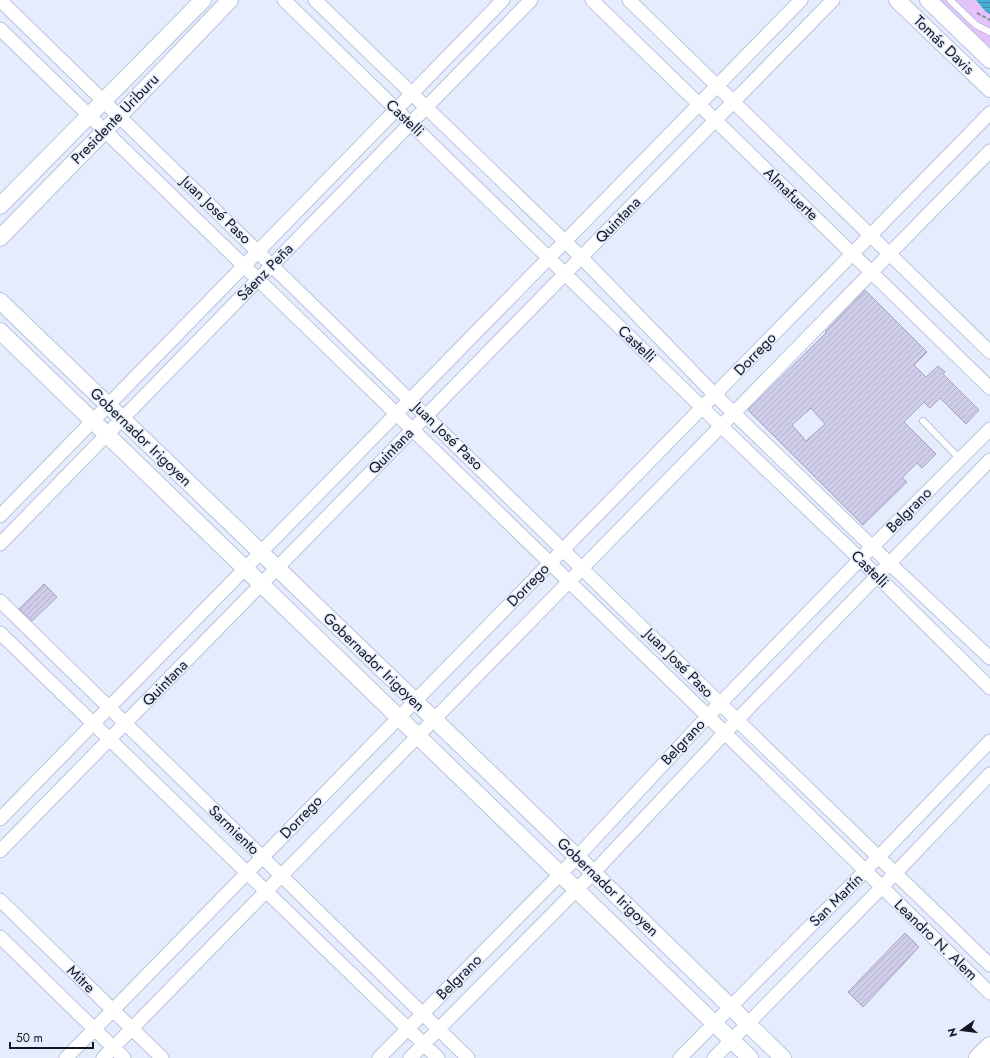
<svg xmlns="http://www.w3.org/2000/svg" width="990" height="1058" font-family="Jost,sans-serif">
<defs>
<pattern id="water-rules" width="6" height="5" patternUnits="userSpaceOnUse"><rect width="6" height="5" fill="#44b0d5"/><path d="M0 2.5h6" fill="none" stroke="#388eac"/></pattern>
<pattern id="building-hatch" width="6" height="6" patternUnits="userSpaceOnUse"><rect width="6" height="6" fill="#d0cdea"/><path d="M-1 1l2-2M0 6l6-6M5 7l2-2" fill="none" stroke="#b2afc8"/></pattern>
</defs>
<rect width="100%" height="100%" fill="#e5ecfd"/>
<!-- park -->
<path fill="#e4c2fc" d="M937,0H990V51Z"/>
<!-- water -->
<path fill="url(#water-rules)" d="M976,0H990V14L986,12Z"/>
<!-- building -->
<path fill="url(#building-hatch)" stroke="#a5a3be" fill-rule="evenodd" d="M865,290L927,352L914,365L926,377L938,366L945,372L943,374L979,410L966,424L940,398L930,408L924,402L904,422L936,454L922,468L917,463L902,478L907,482L863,525L748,410L826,333L825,332ZM811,408L825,424L806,441L792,425Z
M44,584L57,597L32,621L19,609Z
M905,933L919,947L863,1007L848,992Z"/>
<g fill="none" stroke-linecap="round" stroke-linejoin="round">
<defs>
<path id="service" d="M950,0L976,25L990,32
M923,421L960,459"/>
<path id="minor" d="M0,0L737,720L990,965
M284,0L721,426L860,559L990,688
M315,0L581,257L715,395L889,563L990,658
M592,0L990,388
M629,0L990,352
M0,29L725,733L990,993
M0,516L503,0
M0,544L531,0
M0,601L468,1058
M0,633L438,1058
M0,819L801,0
M0,851L833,0
M0,900L162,1058
M0,937L124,1058
M66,1058L990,113
M103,1058L990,151
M379,1058L577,857L707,717L872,547L990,429
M410,1058L593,873L737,720L990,460
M680,1058L865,871L990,741
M714,1058L882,887L990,774"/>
<path id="tertiary" d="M897,0L990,89
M928,0L990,60
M0,206L203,0
M0,238L119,116L230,0
M0,301L577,857L783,1058
M0,331L750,1058"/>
<path id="secondary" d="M978,1058L990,1046"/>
</defs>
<!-- service casing -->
<use href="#service" stroke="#b8c3de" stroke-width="8"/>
<!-- minor casing -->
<use href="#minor" stroke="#b8c3de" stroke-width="15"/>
<!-- tertiary casing -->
<use href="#tertiary" stroke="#b8c3de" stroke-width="18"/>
<!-- secondary casing -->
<use href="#secondary" stroke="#b8c3de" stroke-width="20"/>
<!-- path -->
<path stroke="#898e9c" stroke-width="2" stroke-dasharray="4 2" stroke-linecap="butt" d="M977,13L990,20"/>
<!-- service -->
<use href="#service" stroke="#fff" stroke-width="6"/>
<!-- minor -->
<use href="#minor" stroke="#fff" stroke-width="13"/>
<!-- tertiary -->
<use href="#tertiary" stroke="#fff" stroke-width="16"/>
<!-- secondary -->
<use href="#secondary" stroke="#fff" stroke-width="18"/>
</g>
<g text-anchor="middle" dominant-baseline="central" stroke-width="3" stroke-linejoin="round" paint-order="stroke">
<!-- street labels -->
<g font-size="15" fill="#131720" stroke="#e5ecfd">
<text transform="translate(944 45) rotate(44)">Tomás Davis</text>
<text transform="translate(405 118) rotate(44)">Castelli</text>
<text transform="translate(115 119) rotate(-46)">Presidente Uriburu</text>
<text transform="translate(791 194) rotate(44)">Almafuerte</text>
<text transform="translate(216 210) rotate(44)">Juan José Paso</text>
<text transform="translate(618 220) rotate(-46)">Quintana</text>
<text transform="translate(265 272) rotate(-46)">Sáenz Peña</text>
<text transform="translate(637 344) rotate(44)">Castelli</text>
<text transform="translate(755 354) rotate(-46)">Dorrego</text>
<text transform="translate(448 436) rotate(44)">Juan José Paso</text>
<text transform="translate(141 437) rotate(44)">Gobernador Irigoyen</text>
<text transform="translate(391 451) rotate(-46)">Quintana</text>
<text transform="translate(909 510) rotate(-45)">Belgrano</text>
<text transform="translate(870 569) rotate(45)">Castelli</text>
<text transform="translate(528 585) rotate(-46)">Dorrego</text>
<text transform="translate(374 662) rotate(44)">Gobernador Irigoyen</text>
<text transform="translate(679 663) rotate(45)">Juan José Paso</text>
<text transform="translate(165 683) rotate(-46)">Quintana</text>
<text transform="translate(683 742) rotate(-47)">Belgrano</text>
<text transform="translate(301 817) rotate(-46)">Dorrego</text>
<text transform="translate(234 830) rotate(44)">Sarmiento</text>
<text transform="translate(608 887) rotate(44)">Gobernador Irigoyen</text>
<text transform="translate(836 900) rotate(-45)">San Martín</text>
<text transform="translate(936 940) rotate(44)">Leandro N. Alem</text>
<text transform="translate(459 977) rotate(-45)">Belgrano</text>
<text transform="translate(81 979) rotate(44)">Mitre</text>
</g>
</g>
<!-- north arrow -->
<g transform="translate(962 1030) rotate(256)" stroke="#e5ecfd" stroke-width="3" paint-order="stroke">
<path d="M0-3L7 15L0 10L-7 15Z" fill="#131720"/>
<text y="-6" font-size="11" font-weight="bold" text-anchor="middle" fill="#131720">N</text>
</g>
<!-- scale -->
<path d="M10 1042v6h83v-6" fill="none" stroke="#131720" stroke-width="2"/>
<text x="16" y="1042" font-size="12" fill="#131720" stroke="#e5ecfd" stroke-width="3" paint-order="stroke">50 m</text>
</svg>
